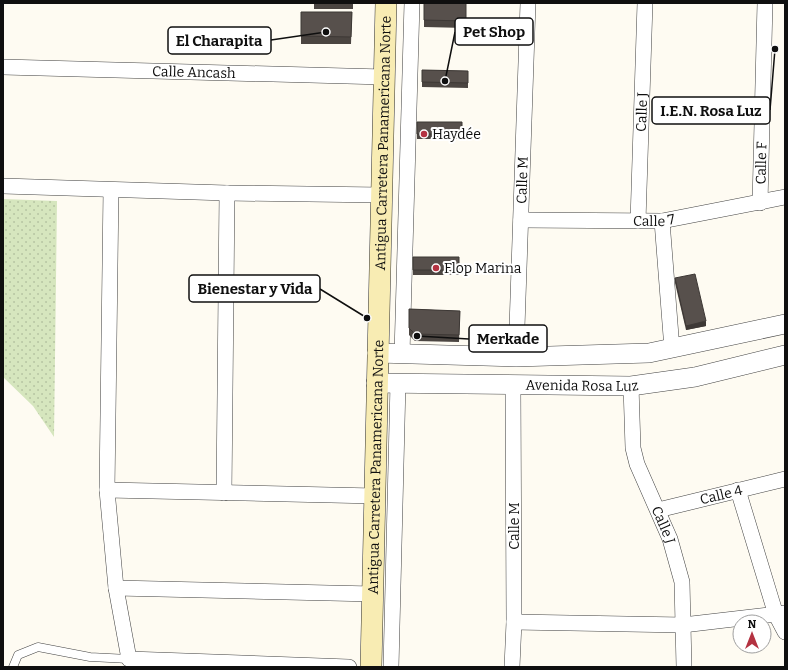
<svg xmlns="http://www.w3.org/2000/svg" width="788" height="670" font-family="Bitter,serif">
<defs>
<pattern id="grass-dots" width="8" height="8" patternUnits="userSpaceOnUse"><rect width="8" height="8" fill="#d6e6be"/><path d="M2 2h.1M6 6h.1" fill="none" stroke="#b6c4a2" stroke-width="1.8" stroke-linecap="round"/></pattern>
</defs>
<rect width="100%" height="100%" fill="#fefbf2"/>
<!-- grass -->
<path fill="url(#grass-dots)" d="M3,199L57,201L54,437L33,406L3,377Z"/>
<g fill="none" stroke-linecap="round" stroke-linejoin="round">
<defs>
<path id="service" d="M13,667L18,655L38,647L90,657L129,659"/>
<g id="minor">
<path id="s1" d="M3,67L384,77"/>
<path d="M3,186L227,193L381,195"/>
<path d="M111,190L107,490L116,588L129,659L349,667"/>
<path id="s2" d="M760,203L765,3"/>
<path id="s3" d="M521,220L662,221L785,197"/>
<path id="s4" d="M638,221L645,3"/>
<path d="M662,221L672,349"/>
<path d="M402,354L412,3"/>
<path id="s5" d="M516,357L528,3"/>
<path id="s6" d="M631,386L633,448L637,464L670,539L682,582L684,667"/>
<path d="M107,490L375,496"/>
<path d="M738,490L776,615L785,632"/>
<path d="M224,493L227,193"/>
<path id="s7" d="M658,510L785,479"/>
<path d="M116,588L373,594"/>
<path d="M514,622L683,625L785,613"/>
<path d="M391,667L398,383"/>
<path d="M512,667L514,622L513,385"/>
</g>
<g id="tertiary">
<path d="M377,353L516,357L649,353L785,324"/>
<path id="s8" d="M376,383L631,386L695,377L785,355"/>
</g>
<g id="secondary">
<path id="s9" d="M371,667L386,3"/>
</g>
</defs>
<!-- service casing -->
<use href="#service" stroke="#424242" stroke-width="9"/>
<!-- minor casing -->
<use href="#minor" stroke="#424242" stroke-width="16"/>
<!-- tertiary casing -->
<use href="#tertiary" stroke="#424242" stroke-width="20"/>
<!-- secondary casing -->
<use href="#secondary" stroke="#313131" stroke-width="22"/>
<!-- service -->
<use href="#service" stroke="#fff" stroke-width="8"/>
<!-- minor -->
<use href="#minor" stroke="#fff" stroke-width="15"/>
<!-- tertiary -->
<use href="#tertiary" stroke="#fff" stroke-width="19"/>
<!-- secondary -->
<use href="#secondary" stroke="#f8ecb3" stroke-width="21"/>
</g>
<!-- wall -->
<path fill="#4b4541" d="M314,3H353V9H314Z
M424,3H466V28L424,27Z
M301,12H352L351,44H301Z
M422,70L468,71V88L422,87Z
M417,122H462V139H417Z
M413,257H459V275H413Z
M675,278L706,326L686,330L675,283Z
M409,309L460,311L459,342L415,341L409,335Z"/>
<!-- shaded-wall -->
<path fill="#3d3835" d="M706,321V326L686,330V326Z"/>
<!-- building -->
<path fill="#57504c" stroke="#3d3835" d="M424,3H466V21L424,20Z
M301,12H352L351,37L301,36Z
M422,70L468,71V83L422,82Z
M417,122H462V134H417Z
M413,257H459V270H413Z
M695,274L706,321L686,326L675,278Z
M409,309L460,311L459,335L415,334L409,328Z"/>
<!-- markers -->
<g fill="#b43241" stroke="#fff" stroke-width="1.5">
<circle cx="424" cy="134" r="4"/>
<circle cx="436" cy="268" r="4"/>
</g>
<g text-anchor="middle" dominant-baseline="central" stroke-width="4" stroke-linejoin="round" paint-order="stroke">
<!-- street labels -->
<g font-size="14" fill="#0f0f0f" stroke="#fff">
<text stroke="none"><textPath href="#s1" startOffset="191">Calle Ancash</textPath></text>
<text stroke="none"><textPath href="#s4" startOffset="109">Calle J</textPath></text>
<text stroke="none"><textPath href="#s9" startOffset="524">Antigua Carretera Panamericana Norte</textPath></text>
<text stroke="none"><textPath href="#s2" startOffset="40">Calle F</textPath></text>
<text stroke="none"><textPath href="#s5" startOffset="177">Calle M</textPath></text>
<text stroke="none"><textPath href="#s3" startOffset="133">Calle 7</textPath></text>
<text stroke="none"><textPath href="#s8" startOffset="206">Avenida Rosa Luz</textPath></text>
<text stroke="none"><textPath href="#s9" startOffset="200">Antigua Carretera Panamericana Norte</textPath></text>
<text stroke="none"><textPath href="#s7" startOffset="65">Calle 4</textPath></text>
<text stroke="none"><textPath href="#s6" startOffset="145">Calle J</textPath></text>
<text transform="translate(514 526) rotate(-90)">Calle M</text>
</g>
<!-- poi labels -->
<g font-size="14" fill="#0f0f0f" stroke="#fff" text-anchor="start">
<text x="432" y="134">Haydée</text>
<text x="444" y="268">Flop Marina</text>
</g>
</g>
<!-- callouts -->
<path fill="none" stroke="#0f0f0f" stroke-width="1.5" d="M445 81L455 32M326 32L271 40M775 49L770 110M367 318L320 289M417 336L469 339"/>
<g fill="#0f0f0f" stroke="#fff" stroke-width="1.5">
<circle cx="445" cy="81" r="4"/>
<circle cx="326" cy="32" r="4"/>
<circle cx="775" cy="49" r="4"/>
<circle cx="367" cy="318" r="4"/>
<circle cx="417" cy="336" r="4"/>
</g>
<g fill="#fff" stroke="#0f0f0f" stroke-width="1.5">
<rect x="455" y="18" width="78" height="27" rx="4"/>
<rect x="168" y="27" width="103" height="27" rx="4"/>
<rect x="652" y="97" width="118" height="27" rx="4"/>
<rect x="189" y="275" width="131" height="27" rx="4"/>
<rect x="469" y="325" width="78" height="27" rx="4"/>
</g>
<g font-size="15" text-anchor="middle" font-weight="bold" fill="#0f0f0f">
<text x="494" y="37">Pet Shop</text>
<text x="219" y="46">El Charapita</text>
<text x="711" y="116">I.E.N. Rosa Luz</text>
<text x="255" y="294">Bienestar y Vida</text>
<text x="508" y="344">Merkade</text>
</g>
<!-- border -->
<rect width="788" height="670" fill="none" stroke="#0f0f0f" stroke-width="8"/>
<!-- north arrow -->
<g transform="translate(752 634)"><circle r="19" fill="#ffffff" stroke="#9f9f9f"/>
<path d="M0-3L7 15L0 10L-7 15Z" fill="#b43241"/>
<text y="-6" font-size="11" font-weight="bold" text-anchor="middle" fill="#0f0f0f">N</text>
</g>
</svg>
